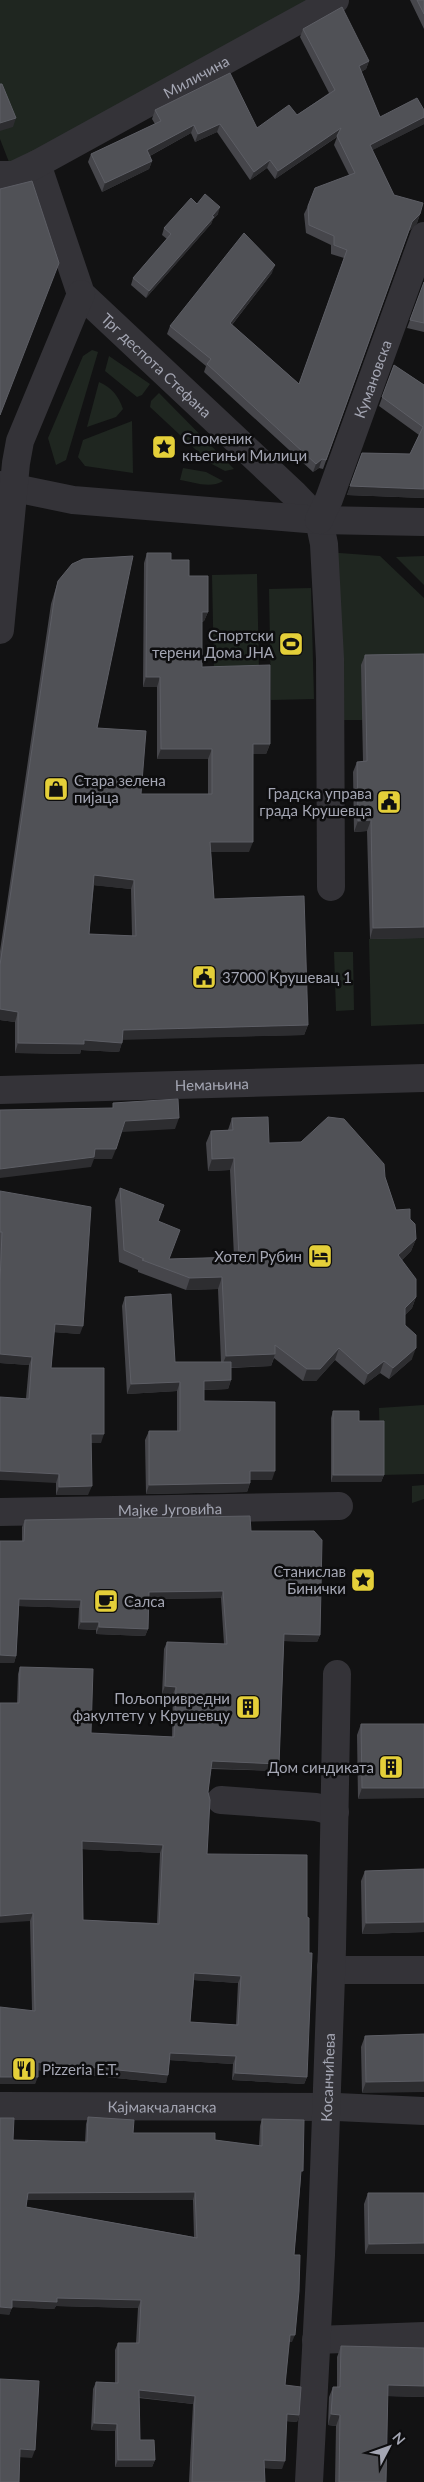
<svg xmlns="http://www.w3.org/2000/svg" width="424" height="2482" font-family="Lato,sans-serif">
<rect width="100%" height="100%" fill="#121213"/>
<!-- green -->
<path fill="#1f2620" d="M0,0H335L14,175L0,139Z
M92,350L98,352L66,460L56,465L48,438L83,356Z
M109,356L150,384L142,395L137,397L105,371Z
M99,382C112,388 118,395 123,409L116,417L87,427Z
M159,393L234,469L225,471L210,463L150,407L151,401Z
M132,421L133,473L85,466L78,457L83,440Z
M183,468L206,472L223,481C210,489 193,482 180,480Z
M326,552L380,556L424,598V664L362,720H330Z
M424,556V585L396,557Z
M257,574L259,671L214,672L212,575Z
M311,588L314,699L271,700L269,589Z
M424,938V1024L371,1026L369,939Z
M334,952H353L354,1010L336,1011Z
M424,1405V1474L381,1475L379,1408Z
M424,1485V1499L412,1503V1486Z"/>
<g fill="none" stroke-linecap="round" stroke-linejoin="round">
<!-- minor -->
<g stroke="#343338" stroke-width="28">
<path id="s1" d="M37,164L81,294L294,494L319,520L324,544L330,659L331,887"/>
<path id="s2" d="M0,175H14L37,164L335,0"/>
<path d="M0,485L73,500L319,520L424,522"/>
<path id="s3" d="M319,520L329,499L424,236"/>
<path d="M0,630L16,463L20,441L81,294"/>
<path id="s4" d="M0,1090L424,1078"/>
<path id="s5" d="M0,1512L339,1506"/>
<path d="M221,1800L316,1807L335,1812"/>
<path d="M331,1967L343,1970H424"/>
<path id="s6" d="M0,2106L337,2107L424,2111"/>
<path d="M316,2340L424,2336"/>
<path id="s7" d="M309,2482L321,2255L332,1949L337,1674"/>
</g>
</g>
<!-- wall -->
<path fill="#46464b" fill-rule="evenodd" d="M410,0H424V29Z
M303,29L369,61L366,69L361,72L380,117L424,110V124L372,150L394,195L420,214L417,223L409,231L323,469L319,468L313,472L204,372L206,366L167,334L170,326L272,273L232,325L299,384L344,258L331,254V245L306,233L304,214L308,206L349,175L334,145L337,137L275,179L267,168L250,180L217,132L195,142L191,133L150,156L152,161L149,169L102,192L88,162L91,154L155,124L152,119L155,110L257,128L297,115L329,93L300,37Z
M197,204L218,214L213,219L211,224L146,298L131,285L133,278L167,239L162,235L164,228Z
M424,282V332L407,328Z
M394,365L424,385V498L347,495L362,453L410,454L419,435L379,406Z
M147,553L171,560L189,576L208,612L204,621L202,622V667L270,744L266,754H253L249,852H211L214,899L308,1025L304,1035L123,1039L119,1052L81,1050L80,1054L15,1053V1022L0,1020V951L51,604L58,581L97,728L141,794H208V759H157V687H143L144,563ZM94,885L131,889L132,936L89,934Z
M424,654V938L370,939L367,831L354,832L353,772L357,762H363L361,665L365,655Z
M232,1118L269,1143L385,1177L396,1210L410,1219L416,1239L411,1251L402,1260L416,1297L412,1308L405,1315V1325L412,1359L389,1379L380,1373L364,1385L335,1360L316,1381H303L274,1358L271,1366L231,1368V1380L228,1389L204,1390V1401L272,1480H250V1483L247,1492L146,1494L145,1440L149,1431H177V1391L127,1394L122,1306L125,1297L175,1362H221L218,1289L186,1290L138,1272V1270L119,1262L115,1200L120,1188L158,1221L169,1259L234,1257L230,1170L208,1171L206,1143L211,1131L228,1130Z
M0,1191L80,1334L54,1332L51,1368L101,1443H91L88,1495H56V1483L26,1398L29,1365L0,1363Z
M333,1411L359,1421L384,1475L381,1482H331V1418Z
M25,1520L251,1531L320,1635L317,1642L284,1641L279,1764L277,1771L211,1769L208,1792L207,1854L307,2077L304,2084L232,2080L233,2064L170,2060L166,2083L38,2070L35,2084H0L32,2010L30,1921L17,1703L18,1674L20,1667L91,1733L172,1737L173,1694H162L164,1649L167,1642L224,1644L221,1598L149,1599L148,1629L145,1636L96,1634V1630L78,1629L79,1608L19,1606L16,1656L14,1663H0V1541H22V1527ZM82,1849L160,1853L157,1923L83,1920ZM194,1980L238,1983L236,2025L190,2022Z
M361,1724H424L358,1799L357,1735Z
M424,1869V1932L362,1934L361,1881L365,1871Z
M424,2034L362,2093L361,2047L365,2036Z
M88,2117L133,2133L215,2140L259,2146L260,2126L262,2119L301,2178L294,2255L292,2342H289L285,2385L299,2415L297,2422L286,2421L282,2469L264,2468L265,2482H189L193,2404L139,2398L140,2440L155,2460L152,2467H115V2431L91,2430L93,2389L96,2382L115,2383V2350L118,2343H136L138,2308L56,2306L54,2309L12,2307L9,2315L13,2140L85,2142L86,2124ZM27,2200H193L194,2237L26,2207Z
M368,2193H424L365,2254L364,2204Z
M341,2346L424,2348V2397L387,2396L386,2482H335L336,2426L328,2425L329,2397L333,2387H337V2357Z"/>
<!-- shaded-wall -->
<path fill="#2d2d30" d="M369,61L366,69L356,75L359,66Z
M424,117V124L367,153L370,145Z
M16,118L13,127L0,131V123Z
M220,124L217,132L195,142L198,134Z
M194,125L191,133L144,159L147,150Z
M341,128L338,136L275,179L278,171Z
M270,160L267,168L250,180L254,172Z
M152,161L149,169L102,192L105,183Z
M220,207L218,214L213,219L211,224L146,298L149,291Z
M420,214L417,223L409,231L412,222Z
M275,265L272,273L227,331L230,323Z
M322,459L319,468L313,472L316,464Z
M350,486L424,489V498L347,495Z
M202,612H208L204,621L198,622Z
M146,677H160L157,687H143Z
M253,744H270L266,754H249Z
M161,749H212L208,759H157Z
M371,820L367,831L354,832L358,821Z
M210,842H253L249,852H207Z
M94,875L134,880L131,889L91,885Z
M424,927V938L370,939L373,928Z
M0,1009L18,1012L15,1022L0,1020Z
M308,1025L304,1035L119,1040L123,1030Z
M84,1040L122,1043L119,1052L81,1050L80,1054L15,1053L18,1043Z
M179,1118L175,1129L122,1132L125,1121Z
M95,1149H116L112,1159H94L91,1167L0,1178V1169Z
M234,1158L230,1170L208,1171L212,1159Z
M416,1239L411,1251L394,1267L398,1255Z
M222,1277L218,1289L186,1290L190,1278Z
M416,1297L412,1308L401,1319L405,1308Z
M55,1324L83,1326L80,1334L52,1332Z
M339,1348L335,1360L316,1381H303L307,1369Z
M416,1348L412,1359L389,1379L393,1368Z
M0,1354L32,1357L29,1365L0,1363Z
M275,1354L271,1366L221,1368L226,1356Z
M384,1361L380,1373L364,1385L368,1374Z
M231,1380L228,1389L201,1390L204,1381Z
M180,1382L177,1391L127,1394L131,1384Z
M91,1434H104L101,1443H88Z
M0,1471L59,1474L56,1483L0,1480Z
M250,1471H275L272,1480H246Z
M333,1475H384L381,1482H331Z
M250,1483L247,1492L146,1494L149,1485Z
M92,1486L88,1495H56L59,1487Z
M223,1591L221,1598L146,1599L149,1592Z
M19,1599L81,1600L79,1608L16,1606Z
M81,1622H99L96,1630L78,1629Z
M99,1627L148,1629L145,1636L96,1634Z
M284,1634L320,1635L317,1642L282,1641Z
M0,1655L16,1656L14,1663H0Z
M165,1686L176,1687L173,1694H162Z
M212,1761L279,1764L277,1771L209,1768Z
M362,1788H424V1798L358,1799Z
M82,1841L163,1845L160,1853L79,1849Z
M33,1913L30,1921L0,1923V1916Z
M424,1922V1932L362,1934L366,1923Z
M194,1973L241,1976L238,1983L192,1980Z
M170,2053L236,2056L233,2064L167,2060Z
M38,2062L168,2075L166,2083L35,2070Z
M235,2073L307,2077L304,2084L232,2080Z
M0,2077H38L35,2084H0Z
M424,2081V2092L362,2093L366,2082Z
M195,2192L193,2200H25L28,2193Z
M424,2243V2254H365L369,2244Z
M57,2298L141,2300L138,2308L56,2306L54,2309L10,2307L12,2300Z
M0,2307L12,2308L9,2315L0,2314Z
M290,2335H295L292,2342H287Z
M388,2385L424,2386V2397L384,2396Z
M139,2390L195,2396L193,2404L137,2397Z
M287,2414L299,2415L297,2422L284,2421Z
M331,2414L340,2415L336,2426L328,2425Z
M94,2423L117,2424L115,2431L91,2430Z
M20,2449L35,2450L32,2458L17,2457Z
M118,2460H155L152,2467H115Z
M264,2460L285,2461L282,2469L262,2468Z"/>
<!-- building -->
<path fill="#505156" stroke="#5d5e65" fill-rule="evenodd" d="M417,0H424V14Z
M342,7L369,61L359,66L380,117L417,98L424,110V117L370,145L394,195L423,203L420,214L412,222L326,460L322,459L316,464L207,364L211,359L170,326L244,233L275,265L230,323L299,384L347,250L334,245V236L309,225L308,206L315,188L355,173L337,136L341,128L278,171L270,160L254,172L220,124L198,134L194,125L147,150L152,161L105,183L91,154L161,121L155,110L230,73L257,128L289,105L297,115L335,90L303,29Z
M0,84H2L16,118L0,123Z
M32,181L59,263L0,415V189Z
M205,194L220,207L212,216L214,217L149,291L133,278L171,234L164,228L191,198L197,204Z
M424,282V323L410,320Z
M394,365L424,385V489L350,486L362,453L410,454L423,427L382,397Z
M147,553H171V560H189V576H208V612H202V667L270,665V744H253V842H210L214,899L304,896L308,1025L123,1030L122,1043L84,1040V1044L18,1043V1012L0,1009V965L55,594L58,581L72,564L83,559L133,556L97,728L146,731L141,794H212V749H161L160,677H146ZM94,875L134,880L136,936L89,934Z
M424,654V927L373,928L371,820L358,821L357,762L367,761L365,655Z
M178,1099L179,1118L125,1121L116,1149H95L94,1157L0,1169V1110L113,1108V1103Z
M268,1117L269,1143L301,1142L328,1117L344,1119L384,1164L385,1177L396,1210L410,1209V1219L415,1224L416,1239L398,1255L416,1279V1297L405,1308V1325L416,1335V1348L393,1368L384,1361L368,1374L339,1348L320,1369H307L275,1345V1354L226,1356L222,1277L190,1278L142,1260L144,1259L124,1250L120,1188L164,1205L158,1221L180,1230L169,1259L239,1257L234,1158L212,1159L211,1131L233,1130L232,1118Z
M0,1191L91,1207L83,1326L55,1324L51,1368H104V1434H91L92,1486L59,1487V1474L0,1471V1397L29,1399L32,1357L0,1354V1282L2,1232H0Z
M171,1294L175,1362H231V1380L204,1381V1401L275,1402V1471H250V1483L149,1485V1431H180V1382L131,1384L125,1297Z
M333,1411H359V1421H384V1475H333Z
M250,1516L251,1531H314L322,1540L320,1635L284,1634L279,1764L212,1761L208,1792L210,1800L207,1854L307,1855V1917L309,1918V1953H312L307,2077L235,2073L236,2056L170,2053L168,2075L38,2062V2077H0V2007L35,2011L33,1913L0,1916V1703H19L20,1667L93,1669L91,1733L174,1737L176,1687L165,1686L167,1642L227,1644L223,1591L149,1592L148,1629L99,1627V1622H81V1600L19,1599L16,1656L0,1655V1541H24L25,1520ZM82,1841L163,1845L159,1924L83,1920ZM194,1973L241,1976L238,2025L190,2022Z
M361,1724H424V1788H362Z
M424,1869V1922L366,1923L365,1871Z
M424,2034V2081L366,2082L365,2036Z
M88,2117L134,2120L133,2133H215V2140L262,2146V2119L304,2120L303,2171H301L294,2255H300L299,2291L295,2335H290L285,2385L301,2387L299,2415L287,2414L285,2461L264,2460L265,2482H192L195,2396L139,2390L140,2440H154L155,2460H118L117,2424L94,2423L96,2382L118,2383V2343H139L141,2300L57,2298V2302L12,2300V2308L0,2307V2118H14L13,2140L87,2142ZM195,2192L197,2238L26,2207L28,2193Z
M368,2193H424V2243L369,2244Z
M341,2346L424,2348V2386L388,2385L386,2482H339L340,2415L331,2414L333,2387H340Z
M0,2379L39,2381L35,2450L20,2449L19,2482H0Z"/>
<!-- icons -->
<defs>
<symbol id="sight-square" viewBox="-11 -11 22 22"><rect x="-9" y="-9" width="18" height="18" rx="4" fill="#e4cf39" stroke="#0d0d0e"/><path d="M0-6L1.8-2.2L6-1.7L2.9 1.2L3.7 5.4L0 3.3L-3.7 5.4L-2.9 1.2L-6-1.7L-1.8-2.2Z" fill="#111"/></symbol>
<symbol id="stadium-square" viewBox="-11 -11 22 22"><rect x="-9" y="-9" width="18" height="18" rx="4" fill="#e4cf39" stroke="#0d0d0e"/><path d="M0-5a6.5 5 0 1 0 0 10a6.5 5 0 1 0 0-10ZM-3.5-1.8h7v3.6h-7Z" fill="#111"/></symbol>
<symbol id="shop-square" viewBox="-11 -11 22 22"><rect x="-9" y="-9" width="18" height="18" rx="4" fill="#e4cf39" stroke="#0d0d0e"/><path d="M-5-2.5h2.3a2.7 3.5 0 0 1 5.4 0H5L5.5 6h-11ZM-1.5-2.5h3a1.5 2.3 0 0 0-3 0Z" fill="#111"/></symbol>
<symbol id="civic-square" viewBox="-11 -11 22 22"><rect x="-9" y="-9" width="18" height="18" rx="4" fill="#e4cf39" stroke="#0d0d0e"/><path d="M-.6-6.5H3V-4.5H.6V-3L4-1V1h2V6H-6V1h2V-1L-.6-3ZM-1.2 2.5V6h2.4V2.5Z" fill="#111"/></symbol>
<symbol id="hotel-square" viewBox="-11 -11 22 22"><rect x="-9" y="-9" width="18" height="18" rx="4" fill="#e4cf39" stroke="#0d0d0e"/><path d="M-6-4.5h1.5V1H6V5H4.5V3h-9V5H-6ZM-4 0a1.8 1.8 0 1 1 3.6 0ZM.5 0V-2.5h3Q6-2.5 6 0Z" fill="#111"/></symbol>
<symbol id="cafe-square" viewBox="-11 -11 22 22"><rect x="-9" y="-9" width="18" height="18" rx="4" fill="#e4cf39" stroke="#0d0d0e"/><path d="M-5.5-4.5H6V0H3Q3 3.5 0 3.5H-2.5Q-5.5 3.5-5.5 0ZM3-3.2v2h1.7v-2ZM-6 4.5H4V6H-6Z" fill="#111"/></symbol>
<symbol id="building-square" viewBox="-11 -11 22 22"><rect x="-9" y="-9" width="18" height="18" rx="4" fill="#e4cf39" stroke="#0d0d0e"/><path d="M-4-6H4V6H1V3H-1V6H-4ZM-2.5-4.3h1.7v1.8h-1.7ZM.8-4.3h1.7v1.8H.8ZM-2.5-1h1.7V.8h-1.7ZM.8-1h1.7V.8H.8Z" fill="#111"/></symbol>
<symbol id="restaurant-square" viewBox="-11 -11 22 22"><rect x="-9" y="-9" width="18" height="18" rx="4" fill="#e4cf39" stroke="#0d0d0e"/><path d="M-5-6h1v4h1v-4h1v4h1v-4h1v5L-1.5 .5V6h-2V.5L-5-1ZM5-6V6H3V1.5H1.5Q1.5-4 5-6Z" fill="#111"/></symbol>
</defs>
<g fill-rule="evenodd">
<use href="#sight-square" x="150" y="433" width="28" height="28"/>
<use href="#stadium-square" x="277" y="630" width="28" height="28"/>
<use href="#shop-square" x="42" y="775" width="28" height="28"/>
<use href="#civic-square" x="375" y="788" width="28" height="28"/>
<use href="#civic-square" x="190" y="963" width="28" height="28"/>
<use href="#hotel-square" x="306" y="1242" width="28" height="28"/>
<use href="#sight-square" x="349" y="1566" width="28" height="28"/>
<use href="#cafe-square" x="92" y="1587" width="28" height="28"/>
<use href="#building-square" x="234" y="1693" width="28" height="28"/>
<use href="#building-square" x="377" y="1753" width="28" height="28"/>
<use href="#restaurant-square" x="10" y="2055" width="28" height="28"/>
</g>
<g text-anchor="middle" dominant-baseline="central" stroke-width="5" stroke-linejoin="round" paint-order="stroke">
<!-- street labels -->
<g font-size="15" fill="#a4a6b3" stroke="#0d0d0e">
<text stroke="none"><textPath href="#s2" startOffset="221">Миличина</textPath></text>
<text stroke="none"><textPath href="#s1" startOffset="241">Трг деспота Стефана</textPath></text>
<text stroke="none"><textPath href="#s3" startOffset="151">Кумановска</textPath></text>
<text stroke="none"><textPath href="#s4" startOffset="212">Немањина</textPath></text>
<text stroke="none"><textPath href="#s5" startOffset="170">Мајке Југовића</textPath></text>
<text stroke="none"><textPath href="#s7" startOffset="405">Косанчићева</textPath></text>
<text stroke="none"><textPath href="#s6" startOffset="162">Кајмакчаланска</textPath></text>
</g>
<!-- poi labels -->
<g font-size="15" fill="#a4a6b3" stroke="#0d0d0e" text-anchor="end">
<text x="182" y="438" text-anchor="start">Споменик<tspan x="182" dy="17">књегињи Милици</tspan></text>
<text x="274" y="635">Спортски<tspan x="274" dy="17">терени Дома ЈНА</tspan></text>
<text x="74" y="780" text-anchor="start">Стара зелена<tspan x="74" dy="17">пијаца</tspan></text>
<text x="372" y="793">Градска управа<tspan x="372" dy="17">града Крушевца</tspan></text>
<text x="222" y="977" text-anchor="start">37000 Крушевац 1</text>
<text x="302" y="1256">Хотел Рубин</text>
<text x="346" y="1571">Станислав<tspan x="346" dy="17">Бинички</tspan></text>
<text x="124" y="1601" text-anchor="start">Салса</text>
<text x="230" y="1698">Пољопривредни<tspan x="230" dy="17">факултету у Крушевцу</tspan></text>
<text x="374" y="1767">Дом синдиката</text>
<text x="42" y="2069" text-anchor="start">Pizzeria E.T.</text>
</g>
</g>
<!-- north arrow -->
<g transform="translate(389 2447) rotate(49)" stroke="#0d0d0e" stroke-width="4" paint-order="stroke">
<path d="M0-4L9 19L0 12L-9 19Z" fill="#a4a6b3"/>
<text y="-8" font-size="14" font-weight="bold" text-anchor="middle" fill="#a4a6b3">N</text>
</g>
</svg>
